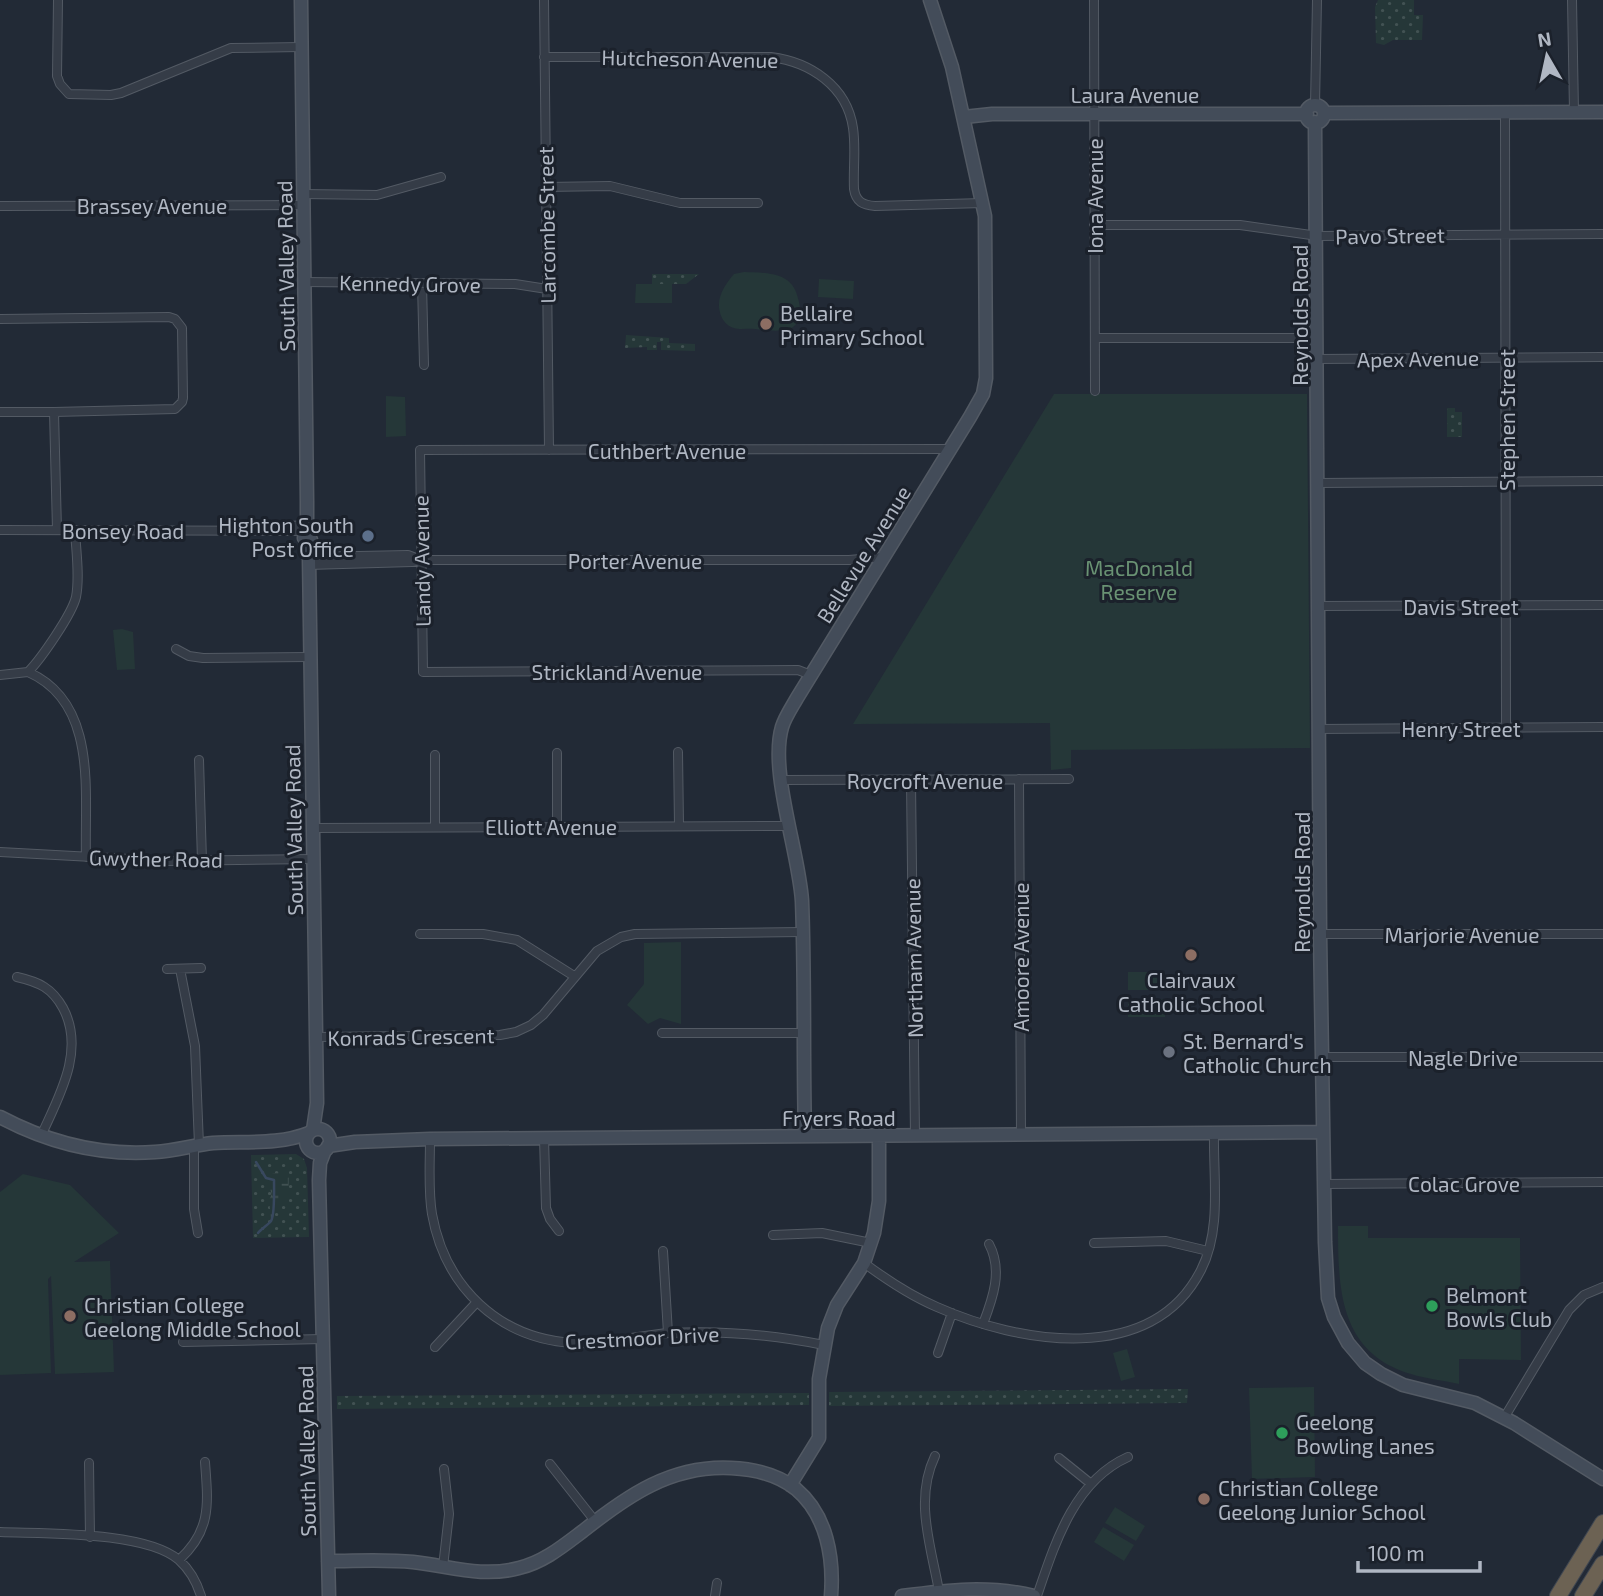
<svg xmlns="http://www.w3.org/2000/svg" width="1603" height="1596" font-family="'Exo 2',sans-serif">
<defs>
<pattern id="grass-dots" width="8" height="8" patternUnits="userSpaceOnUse" patternTransform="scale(1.75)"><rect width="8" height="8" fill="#253738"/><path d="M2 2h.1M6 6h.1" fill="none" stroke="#425253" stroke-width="1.8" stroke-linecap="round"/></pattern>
<pattern id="wetland-marsh" width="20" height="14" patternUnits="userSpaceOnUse" patternTransform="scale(1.75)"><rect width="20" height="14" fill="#253738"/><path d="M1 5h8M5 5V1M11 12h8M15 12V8" fill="none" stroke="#425253"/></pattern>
</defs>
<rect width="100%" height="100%" fill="#222a36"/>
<!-- grass -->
<path fill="url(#grass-dots)" d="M1378,0H1414V15H1423L1422,40H1393L1384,45L1376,43L1375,7Z
M652,274H699L686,284H652Z
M626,335L669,338V343L695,344V351L661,350V342H657V350H647V347L625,348Z
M1447,408H1455V412H1462V437H1447Z
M296,1154L304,1159L307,1168L309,1237L253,1238L251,1155Z
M1188,1389L1187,1403L829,1406V1392Z
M809,1393V1405L337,1409V1396Z"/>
<!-- wetland -->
<path fill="url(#wetland-marsh)" d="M283,1171L289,1173C287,1195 294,1197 275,1211V1218L271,1219L269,1200L272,1194L264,1176Z"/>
<!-- park -->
<path fill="#253738" d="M744,272C763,273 788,271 796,292C800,303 804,319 793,327C784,333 765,330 755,329C748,328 740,330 734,328C729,327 724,322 722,318C714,301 723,287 734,274Z
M819,279L854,281L853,299L818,297Z
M636,284H672V303H635Z
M1054,394H1307L1310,748L1071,750V768L1051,770L1050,723L853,724Z
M386,396L405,397L406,436L386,437Z
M122,629L133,632L135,669L117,670L113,630Z
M681,942V1024L660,1018L648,1024L627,1005L644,984V943Z
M1128,972H1165V990H1128Z
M1128,999H1165V1017H1128Z
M23,1174L70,1185L119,1233L74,1262L110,1261L114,1372L55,1374L51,1276L48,1279L51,1373L0,1375V1192Z
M1338,1226H1368V1238H1520L1521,1360L1459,1359V1384C1443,1380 1426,1379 1411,1374C1339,1353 1338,1288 1338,1226Z
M1127,1349L1135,1377L1121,1381L1113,1353Z
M1314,1387L1315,1477L1252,1479L1249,1388Z
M1115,1507L1145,1526L1136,1541L1105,1523Z
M1103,1527L1134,1545L1124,1561L1094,1542Z"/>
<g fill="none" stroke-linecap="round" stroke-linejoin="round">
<!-- stream -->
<path stroke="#38485f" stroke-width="2.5" d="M256,1162L266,1178L274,1180C274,1188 275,1215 271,1221C268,1225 261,1229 258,1233"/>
<defs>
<path id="street" d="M58,0L57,76L60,84L69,94L111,95L121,93L231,48L301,47
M544,0L549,450
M1094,0L1095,391
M1572,0L1574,112
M544,57H771C810,62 847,86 853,128C856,148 853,169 854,189C856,202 863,205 875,206L983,203
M1315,105L1317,0
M1505,113L1506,727
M546,187L610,186L680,203H758
M303,194L377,195L441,177
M0,206L303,205
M1094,225H1240L1318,236L1603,234
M304,282L515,284L547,289
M422,284L424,365
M0,319L169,317L175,319L182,328L183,398L182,402L175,409L54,412L57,530
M1095,338H1318
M1318,359L1603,357
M0,412H54
M1318,483L1603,481
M269,527L307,525
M0,530L307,531
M309,557L408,555L421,560
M308,565L412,562L421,560H849L884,557
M1318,606L1603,605
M176,649L189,656L203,658L309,657
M28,672C99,703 84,794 86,857
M0,675L28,672C41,659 72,614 76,597C80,576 76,551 75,530
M811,675L798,670L423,672L420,450L951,449
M1319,729L1603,727
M678,752L679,825
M557,753V826
M199,760L202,861
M1019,779L1021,1134
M781,780L1069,779
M911,781L915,1136
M435,826V755
M313,828L790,826
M0,852L166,861L313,859
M420,934H483L517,940L574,976
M1320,934H1603
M167,969L201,968
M180,969L195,1046L199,1145
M17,977C39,982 52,988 63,1008C86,1051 58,1098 41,1136
M662,1033H802
M317,1037L500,1035L516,1032L531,1025L543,1015L597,951L621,937L635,934L802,932
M1322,1057H1603
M544,1138L546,1208L550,1219L559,1231
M430,1139C430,1164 428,1190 432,1214C445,1287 499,1339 574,1343C606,1345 638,1335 670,1333C722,1330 773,1335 824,1345
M194,1146V1209L198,1233
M1324,1184L1603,1182
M773,1235L822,1233L871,1243
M1094,1243L1166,1241L1208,1251
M663,1251L668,1333
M864,1263C887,1280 911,1296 937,1307C1018,1343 1152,1367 1201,1270C1222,1229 1213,1177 1214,1133
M983,1324C993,1298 1003,1270 989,1244
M183,1342L323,1339
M435,1347L476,1303
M938,1353L952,1313
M1504,1418L1569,1310L1584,1295L1603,1287
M935,1456C914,1500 931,1546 939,1591
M1059,1458L1090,1483
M89,1463L90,1537
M550,1464L595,1521
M0,1532C45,1534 145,1531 179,1560C189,1569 197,1583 201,1596
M179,1560C212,1530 208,1503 205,1462
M443,1567L449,1514L444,1469
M715,1596L717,1583
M1037,1596C1055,1543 1074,1481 1128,1457"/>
<path id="secondary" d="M301,0L307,501V531L304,538
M1306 114a9 9 0 1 1 18 0a9 9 0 1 1-18 0Z
M1324,113L1603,112
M964,117L992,114H1307
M1315,122L1320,934L1325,1242L1328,1298L1334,1317L1348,1343L1365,1363L1381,1374L1403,1385L1475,1403L1514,1423L1603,1479
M307,531L311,540L309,557L317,1103L313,1130
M0,1117C49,1143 100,1156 155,1152C175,1151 194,1145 213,1143C246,1141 279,1145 309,1133
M306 1141a12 12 0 1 1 24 0a12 12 0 1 1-24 0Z
M805,1136C803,1058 805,979 802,901C799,852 769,771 782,727C785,717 792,707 797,698L970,417L983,394L986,378L985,216L952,67L930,0
M328,1146L355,1142L430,1139L1323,1132
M325,1150L320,1163L319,1180L329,1596
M790,1485L819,1438V1379L828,1328L837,1305L864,1263L874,1233L879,1201V1136
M328,1561C356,1561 385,1559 413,1562C450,1566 482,1578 519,1568C544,1562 563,1546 583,1531C627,1496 671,1465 731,1468C754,1469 777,1474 796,1489C827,1515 834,1558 831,1596
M902,1596C947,1590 989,1585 1034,1596"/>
<path id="highway" d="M1558,1596L1603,1523
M1583,1596L1603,1564"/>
</defs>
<!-- street casing -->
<use href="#street" stroke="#535a64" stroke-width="10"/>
<!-- secondary casing -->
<use href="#secondary" stroke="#535a64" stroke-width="15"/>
<!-- highway casing -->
<use href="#highway" stroke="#404751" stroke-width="18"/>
<!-- street -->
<use href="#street" stroke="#353c47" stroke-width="8"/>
<!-- secondary -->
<use href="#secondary" stroke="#434c59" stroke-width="12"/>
<!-- highway -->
<use href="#highway" stroke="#6c6253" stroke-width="16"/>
</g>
<!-- markers -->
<g fill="#8d6e63" stroke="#1b212b" stroke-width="2.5">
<circle cx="766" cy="324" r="7"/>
<circle cx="1191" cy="955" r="7"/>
<circle cx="70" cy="1316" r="7"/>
<circle cx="1204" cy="1499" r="7"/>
</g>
<circle fill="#5c6f8a" stroke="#1b212b" stroke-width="2.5" cx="368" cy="536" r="7"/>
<circle fill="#6b7280" stroke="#1b212b" stroke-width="2.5" cx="1169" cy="1052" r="7"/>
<g fill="#2e9e5b" stroke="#1b212b" stroke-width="2.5">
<circle cx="1432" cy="1306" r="7"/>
<circle cx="1282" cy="1433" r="7"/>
</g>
<g text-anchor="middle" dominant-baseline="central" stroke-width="6" stroke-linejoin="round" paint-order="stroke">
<!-- street labels -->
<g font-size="21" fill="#b0b7c3" stroke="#1b212b">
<text transform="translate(690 58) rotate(1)">Hutcheson Avenue</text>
<text x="1135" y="94">Laura Avenue</text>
<text transform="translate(1094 196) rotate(-90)">Iona Avenue</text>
<text x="152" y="205">Brassey Avenue</text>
<text transform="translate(546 225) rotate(-91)">Larcombe Street</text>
<text transform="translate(1390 235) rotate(-1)">Pavo Street</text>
<text transform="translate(285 266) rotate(-91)">South Valley Road</text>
<text transform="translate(410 283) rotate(1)">Kennedy Grove</text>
<text transform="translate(1299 315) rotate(-90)">Reynolds Road</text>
<text transform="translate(1418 358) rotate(-1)">Apex Avenue</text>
<text transform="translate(1506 420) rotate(-90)">Stephen Street</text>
<text x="667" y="450">Cuthbert Avenue</text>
<text x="123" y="530">Bonsey Road</text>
<text transform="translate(863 554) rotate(-58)">Bellevue Avenue</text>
<text x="635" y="560">Porter Avenue</text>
<text transform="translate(421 561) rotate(-91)">Landy Avenue</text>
<text x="1461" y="606">Davis Street</text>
<text x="617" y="671">Strickland Avenue</text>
<text x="1461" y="728">Henry Street</text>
<text x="925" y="780">Roycroft Avenue</text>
<text x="551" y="826">Elliott Avenue</text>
<text transform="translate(293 830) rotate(-91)">South Valley Road</text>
<text transform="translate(156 858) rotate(1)">Gwyther Road</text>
<text transform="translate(1301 882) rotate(-90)">Reynolds Road</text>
<text x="1462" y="934">Marjorie Avenue</text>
<text transform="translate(1020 957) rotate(-90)">Amoore Avenue</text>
<text transform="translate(913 958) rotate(-91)">Northam Avenue</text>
<text transform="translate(411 1036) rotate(-1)">Konrads Crescent</text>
<text x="1463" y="1057">Nagle Drive</text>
<text x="839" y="1117">Fryers Road</text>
<text x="1464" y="1183">Colac Grove</text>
<text transform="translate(642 1337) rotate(-3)">Crestmoor Drive</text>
<text transform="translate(306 1451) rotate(-91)">South Valley Road</text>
</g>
<!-- poi labels -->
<g font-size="21" fill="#b0b7c3" stroke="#1b212b" text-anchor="start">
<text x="780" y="312">Bellaire<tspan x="780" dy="24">Primary School</tspan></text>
<text x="354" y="524" text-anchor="end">Highton South<tspan x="354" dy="24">Post Office</tspan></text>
<text x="1191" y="979" text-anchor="middle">Clairvaux<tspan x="1191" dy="24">Catholic School</tspan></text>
<text x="1183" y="1040">St. Bernard's<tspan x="1183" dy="24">Catholic Church</tspan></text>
<text x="1446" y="1294">Belmont<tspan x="1446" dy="24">Bowls Club</tspan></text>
<text x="84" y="1304">Christian College<tspan x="84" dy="24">Geelong Middle School</tspan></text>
<text x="1296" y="1421">Geelong<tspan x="1296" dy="24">Bowling Lanes</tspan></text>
<text x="1218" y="1487">Christian College<tspan x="1218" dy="24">Geelong Junior School</tspan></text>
</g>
<!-- park labels -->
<g font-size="21" fill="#699273" stroke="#1b212b">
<text x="1139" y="567">MacDonald<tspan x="1139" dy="24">Reserve</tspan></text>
</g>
</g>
<!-- north arrow -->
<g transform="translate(1547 56) rotate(351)" stroke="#1b212b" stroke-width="5" paint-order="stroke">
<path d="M0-5L12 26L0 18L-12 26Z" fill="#b0b7c3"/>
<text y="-10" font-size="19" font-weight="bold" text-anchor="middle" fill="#b0b7c3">N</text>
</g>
<!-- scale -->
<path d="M1358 1561v10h122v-10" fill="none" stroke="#b0b7c3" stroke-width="3.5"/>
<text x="1368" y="1561" font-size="21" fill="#b0b7c3" stroke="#1b212b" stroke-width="5" paint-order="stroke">100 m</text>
</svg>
